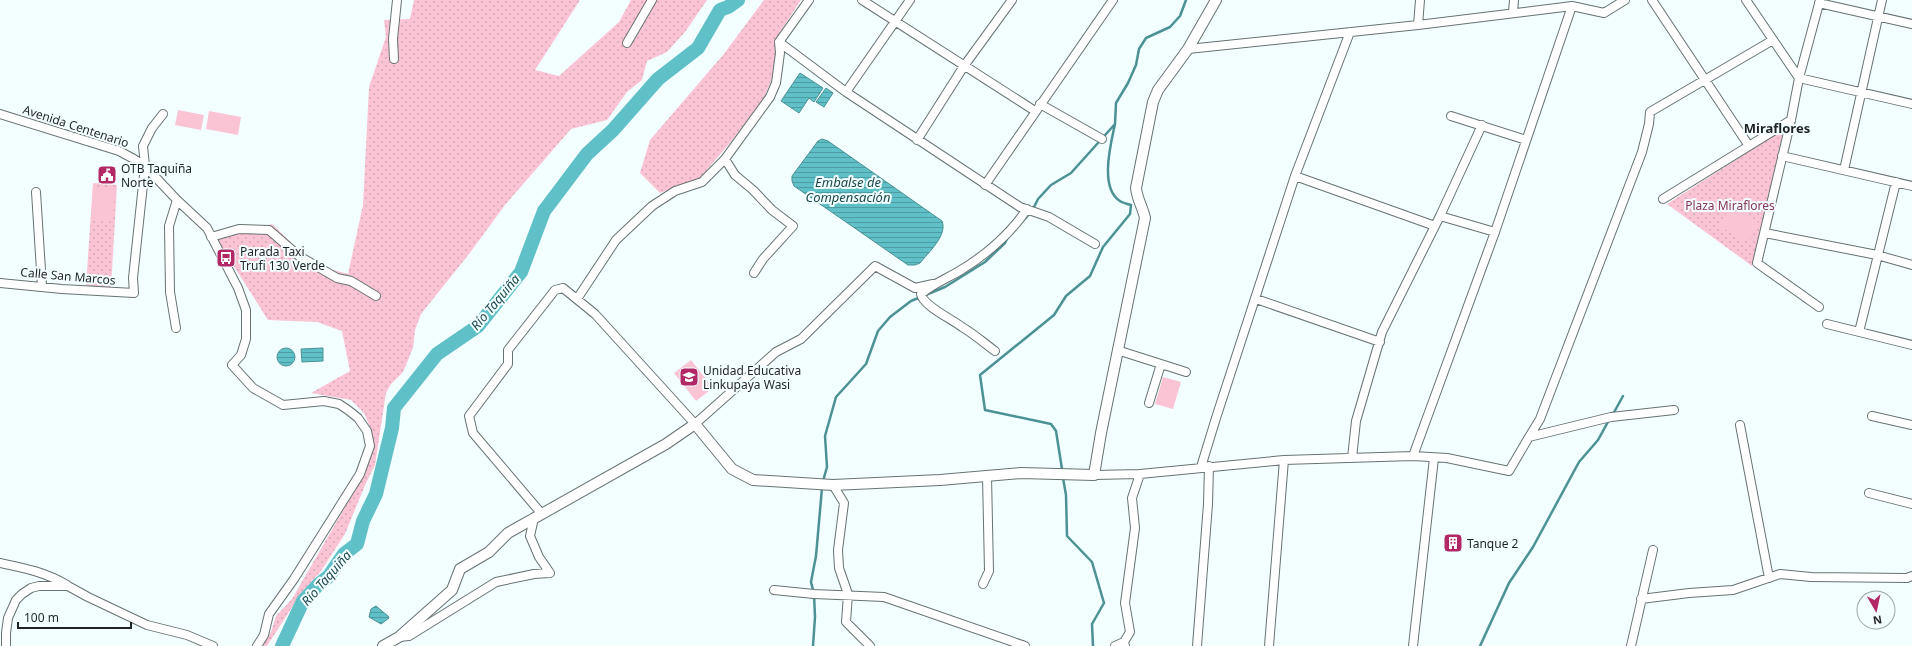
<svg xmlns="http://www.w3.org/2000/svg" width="1912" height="646" font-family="'Noto Sans',sans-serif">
<defs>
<pattern id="green-dots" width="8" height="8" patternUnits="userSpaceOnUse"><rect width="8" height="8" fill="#fbc4d5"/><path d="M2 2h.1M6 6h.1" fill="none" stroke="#d7a8b7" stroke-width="1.8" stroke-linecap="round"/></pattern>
<pattern id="water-rules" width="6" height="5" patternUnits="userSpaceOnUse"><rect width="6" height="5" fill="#5fc0c7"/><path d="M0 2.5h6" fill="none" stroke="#4e9ca1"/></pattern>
</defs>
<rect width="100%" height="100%" fill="#f2feff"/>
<!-- green -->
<path fill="url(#green-dots)" d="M414,0H580L535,70L559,76L619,22L631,0H707L685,32L667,52L647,61L642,80L627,92L607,120L571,129L505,205L469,254L421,314L415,330L413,348L403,372L391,384L386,393L375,465L366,483L345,534L321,571L302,592L267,646H261L271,632L276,616L292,599L359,483L373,451L370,427L364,413L351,400L311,393L350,371L342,331L317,322L268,320L216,238L272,224L298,249L326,268L348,274L363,205L369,87L386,37L384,20L410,19Z
M764,0H801L778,35L774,74L763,100L729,144L699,179L660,193L640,173L650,140L723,55Z
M1784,129L1752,266L1667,204Z
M93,183L117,185L111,288L86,286Z"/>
<!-- pitch -->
<path fill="#fbc4d5" d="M178,110L204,115L201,130L175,125Z
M209,111L241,117L238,135L206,129Z
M93,188L115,189L113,221L91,220Z
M1730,207L1759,223L1748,242L1719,226Z
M691,360L713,388L696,401L674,373Z
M1163,377L1181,382L1173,409L1155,404Z"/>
<!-- water -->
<path fill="url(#water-rules)" stroke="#4c9196" d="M800,73L823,88L814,102L809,98L799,113L781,101Z
M826,88L833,93L824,107L816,102Z
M822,139L828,141L942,221C948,235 928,253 920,263L915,265H908L794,186L792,181V176L818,141Z
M277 357a9 9 0 1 1 18 0a9 9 0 1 1-18 0Z
M323,348V361L302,362L301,349Z
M376,606L388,616L389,618L381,624L369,617L371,609Z"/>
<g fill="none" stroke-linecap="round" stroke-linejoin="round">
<!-- stream -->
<path stroke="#4c9196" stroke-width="2.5" d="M1021,223L1032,211L1038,199L1051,185L1071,173L1115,124L1116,103L1128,83L1136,65L1139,49L1146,38L1170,27L1180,16L1186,0
M1612,416L1623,396
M1062,469L1056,431L1051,424L985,410L980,375L1054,315L1066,296L1090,276L1103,247L1130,214L1131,205C1127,204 1123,203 1120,201C1099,188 1111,143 1115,124
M1063,478L1066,495L1067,536L1092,562L1104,603L1092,624L1093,646
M823,481L827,467L825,436L836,397L866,364L878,331L890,317L911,301L945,287L985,262L1005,243L1008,237
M813,646L815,617L814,594L811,582L816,556L822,488
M1480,646L1509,583L1533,547L1579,462L1598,440L1609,420"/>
<!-- river -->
<path stroke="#5fc0c7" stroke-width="14" d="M282,646L303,601L318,585L329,576L344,554L357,544L363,521L376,494L392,428L394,408L437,354L478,326L521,272L544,211L587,154L613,130L658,79L698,48L720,10L728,7L738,0"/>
<defs>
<path id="minor" d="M862,0L1035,111
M1652,0L1749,146
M1746,0L1799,78L1912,104
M1819,3L1912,24
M1513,12L1514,0
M1418,25L1420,0
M779,42L846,92L1020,207L1049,217L1095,244
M627,43L652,0
M1188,49L1418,25L1572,6L1604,13L1625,0
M394,59L393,39L397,0
M846,92L910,0
M1040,104L1102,139
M0,114L119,151L134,159L145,166L177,200L207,228L238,288L246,310V339L241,355L232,365L253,388L283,405L324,401L339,404L348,410L358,418L367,431L370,446L360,474L294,579L269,614L264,635L257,646
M1451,116L1526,140
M917,140L964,66L1012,0
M1782,156L1912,186
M1844,170L1882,0
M1295,176L1435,226
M985,185L1113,0
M36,192L42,286
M1663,199L1791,120
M1440,216L1495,232
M1765,233L1877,255L1912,265
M211,237L239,229L269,230L299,256L337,278L351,281L376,296
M754,273L763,259L793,226L772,210L753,190L735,175L725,159L770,97L776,83L780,53L779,42L809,0
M0,283L62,289L134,293L133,278L145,166L143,146L152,128L163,114
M577,299L616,240L652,206L675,191L702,182L725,159
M1256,299L1380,342
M1819,307L1757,263L1791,120L1799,78L1820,0
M1827,324L1912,345
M176,328L170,292L169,226L177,200
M1859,332L1896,182
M1117,350L1186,372
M995,351C984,343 974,334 962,327C952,319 923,306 921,294C934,283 948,278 961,270C986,255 1011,233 1027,209
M1149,403L1161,364
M1674,410L1611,417L1529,437L1540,419L1642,152L1649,124L1650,112L1773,40
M1872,416L1912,425
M1740,425L1769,578
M1413,456L1495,232L1572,6
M1352,458L1356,421L1382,332L1440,216L1482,125
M1201,467L1216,418L1295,176L1350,32
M1094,475L1140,474L1284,460L1413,456L1447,458L1509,471L1529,437
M833,485L844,503L838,550L839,568L848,594L846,622L870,646
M1869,493L1912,504
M541,513L473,433L469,416L508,364V350L555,290L563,288L595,314L695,424L776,352L801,339L875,266L915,288L933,284
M534,518L530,536L539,557L550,573
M0,563C24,568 45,572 67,585
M983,584L989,571L987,476
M774,590L814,594L884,597L1025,646
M1641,599L1689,593L1733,590L1780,574L1811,577L1907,578L1912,576
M399,637L409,636L496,582L534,574L550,573
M1124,642L1130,632L1125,603L1135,528L1132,498L1140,474
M6,646V633L8,618L16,600L22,594L31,588L39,586H68L88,597L147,625L187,635L213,646
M1115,646L1124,642L1125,646
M1197,646L1208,504L1209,466
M1269,646L1284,460
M1413,646L1434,458
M1631,646L1653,550"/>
<path id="tertiary" d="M383,646L399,637L452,590L460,569L489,552L508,533L666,444L695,424L732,469L753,480L833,485L940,480L1021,473L1094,475L1101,433L1145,218C1143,208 1137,199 1136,188L1153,102L1158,90L1188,49L1216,0"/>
</defs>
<!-- minor casing -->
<use href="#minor" stroke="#677272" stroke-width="10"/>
<!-- tertiary casing -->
<use href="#tertiary" stroke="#677272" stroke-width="12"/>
<!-- minor -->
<use href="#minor" stroke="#fff" stroke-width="8"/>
<!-- tertiary -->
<use href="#tertiary" stroke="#fff" stroke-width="10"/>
</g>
<!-- icons -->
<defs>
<symbol id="civic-square" viewBox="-11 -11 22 22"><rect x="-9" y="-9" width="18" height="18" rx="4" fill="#b22867" stroke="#f2feff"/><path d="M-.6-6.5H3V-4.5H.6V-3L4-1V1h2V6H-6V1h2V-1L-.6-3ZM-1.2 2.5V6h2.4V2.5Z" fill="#fff"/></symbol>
<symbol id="bus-square" viewBox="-11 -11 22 22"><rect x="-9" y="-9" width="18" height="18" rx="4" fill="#b22867" stroke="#f2feff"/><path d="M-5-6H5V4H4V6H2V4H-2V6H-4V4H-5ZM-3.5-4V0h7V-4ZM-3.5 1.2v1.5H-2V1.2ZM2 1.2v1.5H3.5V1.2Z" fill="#fff"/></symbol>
<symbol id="school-square" viewBox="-11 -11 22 22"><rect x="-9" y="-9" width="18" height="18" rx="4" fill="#b22867" stroke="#f2feff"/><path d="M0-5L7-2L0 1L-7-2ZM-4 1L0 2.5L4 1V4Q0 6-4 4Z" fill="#fff"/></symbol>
<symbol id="building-square" viewBox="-11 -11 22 22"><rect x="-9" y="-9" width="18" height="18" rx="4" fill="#b22867" stroke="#f2feff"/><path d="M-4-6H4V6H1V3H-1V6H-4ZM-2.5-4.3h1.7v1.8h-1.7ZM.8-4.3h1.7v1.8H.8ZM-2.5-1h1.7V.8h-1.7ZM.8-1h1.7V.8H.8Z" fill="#fff"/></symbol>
</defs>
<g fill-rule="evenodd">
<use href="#civic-square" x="96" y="164" width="22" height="22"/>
<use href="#bus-square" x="215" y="247" width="22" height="22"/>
<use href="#school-square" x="678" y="366" width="22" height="22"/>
<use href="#building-square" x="1442" y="532" width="22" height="22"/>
</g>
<g text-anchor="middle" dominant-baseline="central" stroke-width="4" stroke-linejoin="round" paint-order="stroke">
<!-- street labels -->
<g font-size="12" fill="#1f2323" stroke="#f2feff">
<text transform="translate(76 126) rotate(18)">Avenida Centenario</text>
<text transform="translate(68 276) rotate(5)">Calle San Marcos</text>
</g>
<!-- poi labels -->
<g font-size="12" fill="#1f2323" stroke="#f2feff" text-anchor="start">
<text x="121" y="168">OTB Taquiña<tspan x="121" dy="14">Norte</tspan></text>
<text x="240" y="251">Parada Taxi<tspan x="240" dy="14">Trufi 130 Verde</tspan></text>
<text x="703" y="370">Unidad Educativa<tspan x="703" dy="14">Linkupaya Wasi</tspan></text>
<text x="1467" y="543">Tanque 2</text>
</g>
<!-- park labels -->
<g font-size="12" fill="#8a3557" stroke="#f2feff">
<text x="1730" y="205">Plaza Miraflores</text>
</g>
<!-- neighbourhood labels -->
<g font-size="13" font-weight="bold" fill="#1f2323" stroke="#f2feff">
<text x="1777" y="128">Miraflores</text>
</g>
<!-- water labels -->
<g font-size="13" font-style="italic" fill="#1c494c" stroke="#f2feff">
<text x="848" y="182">Embalse de<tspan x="848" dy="15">Compensación</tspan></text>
<text transform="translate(495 302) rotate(-50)">Río Taquiña</text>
<text transform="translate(326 578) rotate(-49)">Río Taquiña</text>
</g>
</g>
<!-- north arrow -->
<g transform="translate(1876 610) rotate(171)"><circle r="19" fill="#f2feff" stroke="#9ea6a7"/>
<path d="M0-3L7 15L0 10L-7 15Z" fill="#b22867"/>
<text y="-6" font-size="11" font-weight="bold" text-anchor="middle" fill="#1f2323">N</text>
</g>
<!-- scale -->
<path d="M18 622v6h113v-6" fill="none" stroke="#1f2323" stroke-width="2"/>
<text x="24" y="622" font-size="12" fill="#1f2323" stroke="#f2feff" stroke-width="3" paint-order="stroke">100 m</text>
</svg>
